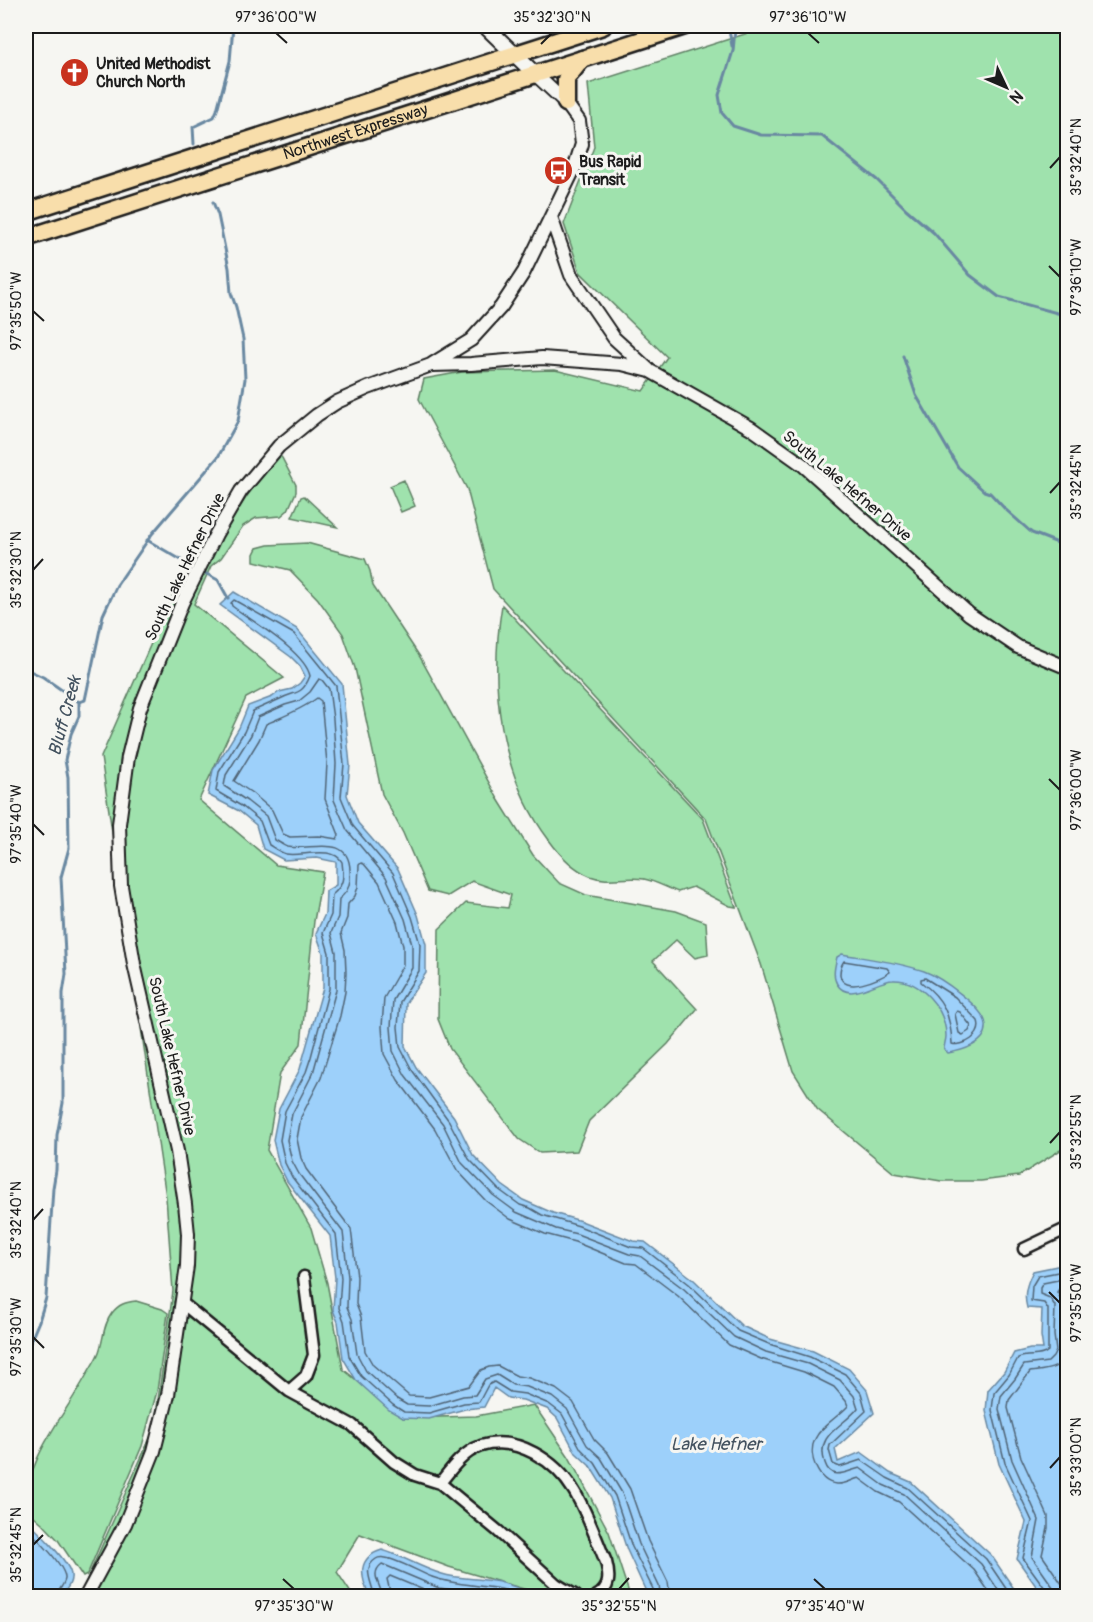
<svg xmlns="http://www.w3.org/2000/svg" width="1093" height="1622" font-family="Pangolin,sans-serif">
<rect width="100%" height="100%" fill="#f6f6f2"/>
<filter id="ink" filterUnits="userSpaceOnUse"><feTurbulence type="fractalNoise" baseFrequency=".0167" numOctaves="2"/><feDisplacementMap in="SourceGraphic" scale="12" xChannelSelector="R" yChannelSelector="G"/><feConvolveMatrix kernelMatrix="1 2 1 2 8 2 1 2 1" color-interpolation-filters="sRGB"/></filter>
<g filter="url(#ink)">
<!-- green -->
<path fill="#9fe2ad" stroke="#5e7f64" stroke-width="1.5" d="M770,26H1067V1146L1019,1176L981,1181H941L894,1173L817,1109L793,1071L761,964L706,819L493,589L467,489L419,399L424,379L462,372L555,370L643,391L667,357L580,272L564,224L594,147L588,84Z
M279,455L282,458L296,485V492L288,510L281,516L256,518L243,526L221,558L211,566L194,604L284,678L246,698L199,800L276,865L323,872L314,921L301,1044L280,1073L267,1150L311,1228L327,1283L343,1369L403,1418L476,1416L534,1405L569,1457L609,1532L630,1596H548L449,1567L360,1534L337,1572L353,1596H94L96,1593L84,1586L154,1429L173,1291L166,1197L101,757L175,589L190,600C216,546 239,500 279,455Z
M404,480L415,506L401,512L390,486Z
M304,496L337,527L292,517L301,497Z
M307,543L365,559L370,571L373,586L420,657L498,799L533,855L559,883L586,895L676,911L706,922L708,955L695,958L676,940L653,961L697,1009L668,1044L589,1121L577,1151L540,1153L519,1139L450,1049L438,1019L439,929L466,903L508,908L511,895L472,881L448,896L428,891L403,833L382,794L355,668L343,634L318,599L290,570L254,561V554L257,548L268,545Z
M502,605L703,819L736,907L730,906L693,887L678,892C667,888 655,881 644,879C625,876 608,883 590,876C573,869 559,854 549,840C499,774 489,684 502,605Z
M136,1301L162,1309L168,1313L157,1391L142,1446L87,1575L83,1577L58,1540L42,1523L26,1509C25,1459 63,1418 86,1376C90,1368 96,1360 99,1352C104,1338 103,1325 112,1313C119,1304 126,1302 136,1301Z"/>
<!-- water -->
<path fill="#9dd0fa" stroke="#6988a1" stroke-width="1.5" d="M234,592L297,629L342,684L350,765L347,795L358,823L398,869L418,915L426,944V973L406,1003L405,1046L416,1067L454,1117L473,1155L502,1185L523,1200L553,1213L581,1221L633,1241L645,1242L693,1279L742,1326L770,1339L813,1351L849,1369L867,1390L874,1413L835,1449L838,1462L861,1452L890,1473L911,1482L991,1555L1019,1596H648L627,1550L610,1498L590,1466L576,1453L557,1418L547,1409L523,1400L508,1398L494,1388L484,1407L465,1409L429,1419L403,1418L389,1410L356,1380L343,1358L338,1322L333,1310L335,1278L330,1236L287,1181L279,1165L273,1140L279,1109L300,1069L323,988V953L316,933L325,914L326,891L336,885V862L317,858L284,860L263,849L256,825L239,811L208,795L213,770L239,728L248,706L272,697L279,692L292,689L300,683L305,676L300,666L291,657L220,605Z
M842,954C870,959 898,962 924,971C940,977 985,1008 986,1025C988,1044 961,1051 948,1053L944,1049C944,1045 946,1040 946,1036C946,1009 920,979 893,980C877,980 849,1004 837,984C832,976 835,966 837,957Z
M1067,1264V1596H1043L1017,1559L1026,1522L999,1464L986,1411L988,1390L1004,1372L1014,1353L1030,1349H1043L1041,1336L1042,1309L1027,1308C1023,1294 1027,1283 1033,1271Z
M26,1521C37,1529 65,1558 70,1571C74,1581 67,1589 61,1596H26V1594L35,1585L33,1566L26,1558Z
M382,1550C403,1556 421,1568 442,1574C458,1579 477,1578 493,1581C509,1583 523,1590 537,1596H369C361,1577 356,1558 382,1550Z"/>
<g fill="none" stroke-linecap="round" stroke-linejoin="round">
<!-- shore -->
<path stroke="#506475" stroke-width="1.5" d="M317,698L321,701L327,763L325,799L339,835L337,839L319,836L290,837L283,834L272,810L252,793L234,781L259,740L266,724C284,716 301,710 317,698Z
M844,961L887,968L890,972C880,979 842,996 840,974C840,969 841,965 844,961Z
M925,978L955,997L978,1021C983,1036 963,1047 952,1044C951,1016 944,999 921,982V979Z
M957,1011L960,1012L971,1026L969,1031L963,1035L959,1033L955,1014Z
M26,1528C35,1536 66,1566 65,1579C64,1585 58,1590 57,1596
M374,1596C373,1583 361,1569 376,1559C386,1552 420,1573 432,1577C462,1588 494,1583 523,1596
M382,1596C381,1584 369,1574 382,1564L439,1588L501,1596
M391,1596L387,1579L390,1576L438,1596
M654,1596L653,1589L632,1547L615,1496L595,1463L581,1449L562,1414L549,1404L525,1394L510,1392L494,1382L488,1385L479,1402L464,1403L429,1413L404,1412L393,1405L361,1376L349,1356L344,1321L339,1308L341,1278L336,1234L292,1177L285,1163L280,1140L285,1111L306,1072L311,1057L329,989V953L323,933L331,915L332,895C344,885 344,878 342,862C333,845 301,857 286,854C281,853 274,848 269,845L260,821L243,807L216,791L219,772L244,732L253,711C262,707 271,703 280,699C295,691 302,696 310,676C305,652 253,622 232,606L231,603L234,600L294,634L336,686L344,764L341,797L353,826L393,873L412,917L420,944L419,971L400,1002L398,1027L400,1047L412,1070L449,1121L469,1159L498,1189L520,1205L530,1208L542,1215L579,1226L631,1247L643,1248L689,1284L738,1331L769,1344L810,1357L845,1374L861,1393L866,1411L830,1445L829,1450L833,1464L840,1467L861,1460L887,1478L908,1488L986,1559L1011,1596
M661,1596L659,1586L639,1544L622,1493L601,1458L587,1445L567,1409L552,1397L527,1387L513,1385L497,1375L485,1379L475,1395L463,1396L429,1406L407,1405L397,1399L366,1371L357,1354L352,1319L347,1307L348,1277L343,1232L299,1174L292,1161L287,1140L292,1114L313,1073L336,990V952L331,933L338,917L339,899C349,891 351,883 350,870C349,833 310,851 288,847C284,846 279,842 275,840L266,816L247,801L224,786L226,775L251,735L258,717L285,705L299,701L310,692L319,679L322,680L329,689L333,719L336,764L334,800L347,830L386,877L405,919L412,945V968L393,1000L391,1027L393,1051L405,1075L443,1124L462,1163L493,1195L516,1212L556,1229L577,1234L629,1254L640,1256L684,1289L734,1337L766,1352L808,1364L840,1380L854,1396L858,1408C842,1428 815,1434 825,1463C831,1482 847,1471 860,1468L883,1485L904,1494L981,1564L1002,1596
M670,1596L668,1582L648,1541L630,1489L608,1453L594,1439L573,1402L556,1389L529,1378L517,1376L498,1366L489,1367L481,1370L469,1386L429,1397L409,1396L373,1365L365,1351L361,1317L356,1304L357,1277L351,1229L306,1169L301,1158L297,1139L301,1117L321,1078L340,1016L345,992L346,972L345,950L341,933L347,918L348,904L355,896L358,887L359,865L361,863L364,864L379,882L397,922L403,946V965L384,998L382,1027L384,1054L398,1080L435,1129L457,1170L486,1201L510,1219L545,1234L575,1242L626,1263L636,1264L678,1296L729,1345L761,1359L804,1372L834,1387L846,1401L848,1406C838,1417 821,1426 815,1439C807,1455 818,1482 836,1484C845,1485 851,1480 859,1478L878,1492L899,1502L974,1570L992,1596
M1048,1596L1047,1591L1023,1558L1032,1521L1005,1463L992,1410L994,1393L1009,1375L1018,1358C1028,1354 1041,1358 1048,1351V1309L1044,1303L1031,1301L1032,1286L1038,1276L1068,1270
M1055,1596L1053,1587L1032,1557L1039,1520L1012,1460L999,1409L1001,1396L1015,1379L1024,1365L1048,1362L1053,1357L1056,1351L1054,1335L1055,1306L1050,1298L1040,1294V1288L1043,1283L1068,1278
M1064,1596L1062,1584L1042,1555L1048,1528V1516L1021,1457L1008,1408L1009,1400L1030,1372C1046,1370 1065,1370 1066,1348C1066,1343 1064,1339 1063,1334C1062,1316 1067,1308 1057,1292L1059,1289L1068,1287"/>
<!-- stream -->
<path stroke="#6988a1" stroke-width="3" d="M735,29L733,51L719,95L722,113L733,126L761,135L822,136L877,180L906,209L934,233L970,275L999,297L1068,316
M729,30L732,46
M194,144L193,127L214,117L217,110L230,61L233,26
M903,356L916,395L958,467L984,491L990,493L1005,509L1032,533L1068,547
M147,540L195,568
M201,571L218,580L228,598
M28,670L43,677L79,702
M26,1352L39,1321L46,1298L53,1188L56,1170L57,1135L63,1103V993L66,974L61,877L69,848L68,777L65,760L71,734L79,716V702L85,700L103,615L117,585L152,534L218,457L238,421L245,379L243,339L236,307L231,293L229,268L218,215L213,202"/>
<defs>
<path id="minor" d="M1024,1249L1068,1228
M181,1302L289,1391L352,1425L394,1462L415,1475L440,1483L498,1531L556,1584L576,1596
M289,1391L306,1376L314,1355L304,1277
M440,1483C451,1469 463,1452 481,1446C517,1435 556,1461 574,1491C587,1512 596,1539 606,1562C610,1577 610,1588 597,1596"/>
<path id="tertiary" d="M551,217L571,275L614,338L649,370
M432,364L471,340L501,307L524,272L574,169L582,144L579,121L566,103L535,74
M86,1596L125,1524L154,1451L168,1395L187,1266L188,1234L185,1204L177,1151L134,964L121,886L119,824L128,757L140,708L182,603L216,534L241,491L279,446L317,415L337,402L368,388L431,365L471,364L542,358L622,364L650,371L751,428L803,465L969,614L1018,647L1068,668"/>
<path id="secondary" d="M485,26L535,74"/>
<g id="trunk">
<path d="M566,103V79L582,59"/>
<path d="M26,212L603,26"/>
<path id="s1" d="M26,238L685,26"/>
</g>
</defs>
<!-- minor casing -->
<use href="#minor" stroke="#1c1c1c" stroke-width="15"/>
<!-- tertiary casing -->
<use href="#tertiary" stroke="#1c1c1c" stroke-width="16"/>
<!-- secondary casing -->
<use href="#secondary" stroke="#1c1c1c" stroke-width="18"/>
<!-- trunk casing -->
<use href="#trunk" stroke="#1c1c1c" stroke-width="21"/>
<!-- minor -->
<use href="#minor" stroke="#f6f6f2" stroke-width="10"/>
<!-- tertiary -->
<use href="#tertiary" stroke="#f6f6f2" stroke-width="12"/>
<!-- secondary -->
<use href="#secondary" stroke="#f6f6f2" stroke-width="14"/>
<!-- trunk -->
<use href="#trunk" stroke="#f8deab" stroke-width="16"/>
</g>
</g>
<!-- ticks -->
<path fill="none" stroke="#1c1c1c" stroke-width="2" d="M276,33L287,43M808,33L819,43M541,44L552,33M1050,168L1060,157M1049,266L1060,277M33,311L44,321M1050,493L1060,482M33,570L43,559M1049,779L1060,790M33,824L44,835M1050,1143L1060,1132M33,1220L43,1209M1049,1292L1060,1303M33,1337L44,1348M1050,1468L1060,1457M33,1545L43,1535M283,1579L294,1589M814,1579L825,1589M619,1589L629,1578"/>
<!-- icons -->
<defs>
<symbol id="church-disc" viewBox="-11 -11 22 22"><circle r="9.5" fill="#c8321e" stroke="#f6f6f2"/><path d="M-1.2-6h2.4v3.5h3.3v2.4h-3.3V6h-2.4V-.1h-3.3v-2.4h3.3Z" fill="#fff"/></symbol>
<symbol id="bus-disc" viewBox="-11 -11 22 22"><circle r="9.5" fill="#c8321e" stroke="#f6f6f2"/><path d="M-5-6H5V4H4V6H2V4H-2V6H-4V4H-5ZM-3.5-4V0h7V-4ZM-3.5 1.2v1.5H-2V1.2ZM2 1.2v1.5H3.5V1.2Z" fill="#fff"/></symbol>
</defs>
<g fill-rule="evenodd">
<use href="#church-disc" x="58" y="56" width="33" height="33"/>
<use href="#bus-disc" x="542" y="154" width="33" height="33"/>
</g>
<g text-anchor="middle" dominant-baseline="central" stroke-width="6" stroke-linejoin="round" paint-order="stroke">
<!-- poi labels -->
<g font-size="16" font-weight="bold" fill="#1c1c1c" stroke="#f6f6f2" text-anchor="start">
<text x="96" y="64">United Methodist<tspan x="96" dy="18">Church North</tspan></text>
<text x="579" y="162">Bus Rapid<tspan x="579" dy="18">Transit</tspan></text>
</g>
<!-- street labels -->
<g font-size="16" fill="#1c1c1c" stroke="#f6f6f2">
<text stroke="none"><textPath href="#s1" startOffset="346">Northwest Expressway</textPath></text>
<text transform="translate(847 486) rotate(40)">South Lake Hefner Drive</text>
<text transform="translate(185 567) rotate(-64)">South Lake Hefner Drive</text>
<text transform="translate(172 1056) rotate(77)">South Lake Hefner Drive</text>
</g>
<!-- water labels -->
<g font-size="18" font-style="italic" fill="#43525f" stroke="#f6f6f2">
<text transform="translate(65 716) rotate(-75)">Bluff Creek</text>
<text x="716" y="1444">Lake Hefner</text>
</g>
</g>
<!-- margin -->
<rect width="1093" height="1622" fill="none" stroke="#f6f6f2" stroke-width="66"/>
<!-- north arrow -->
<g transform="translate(1006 87) rotate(134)" stroke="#f6f6f2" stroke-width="4.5" paint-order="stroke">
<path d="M0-4.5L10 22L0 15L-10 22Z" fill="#1c1c1c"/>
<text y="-9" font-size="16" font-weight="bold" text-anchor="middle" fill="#1c1c1c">N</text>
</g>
<rect x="33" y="33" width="1027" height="1556" fill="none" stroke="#1c1c1c" stroke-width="2"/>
<g font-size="15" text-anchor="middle" fill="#1c1c1c">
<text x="276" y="22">97°36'00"W</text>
<text x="552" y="22">35°32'30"N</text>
<text x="808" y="22">97°36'10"W</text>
<text transform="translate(1076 157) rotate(-90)" y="5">35°32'40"N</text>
<text transform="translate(1076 277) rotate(-90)" y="5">97°36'10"W</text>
<text transform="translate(16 311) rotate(-90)" y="5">97°35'50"W</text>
<text transform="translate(1076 482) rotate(-90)" y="5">35°32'45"N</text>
<text transform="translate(16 570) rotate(-90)" y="5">35°32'30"N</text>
<text transform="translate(1076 790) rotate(-90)" y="5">97°36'00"W</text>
<text transform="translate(16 824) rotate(-90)" y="5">97°35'40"W</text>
<text transform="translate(1076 1132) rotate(-90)" y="5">35°32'55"N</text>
<text transform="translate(16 1220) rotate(-90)" y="5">35°32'40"N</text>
<text transform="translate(1076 1303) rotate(-90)" y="5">97°35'50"W</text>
<text transform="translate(16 1337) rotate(-90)" y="5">97°35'30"W</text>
<text transform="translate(1076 1457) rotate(-90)" y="5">35°33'00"N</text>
<text transform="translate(16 1545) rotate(-90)" y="5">35°32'45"N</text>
<text x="294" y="1611">97°35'30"W</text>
<text x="619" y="1611">35°32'55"N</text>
<text x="825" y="1611">97°35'40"W</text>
</g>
</svg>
